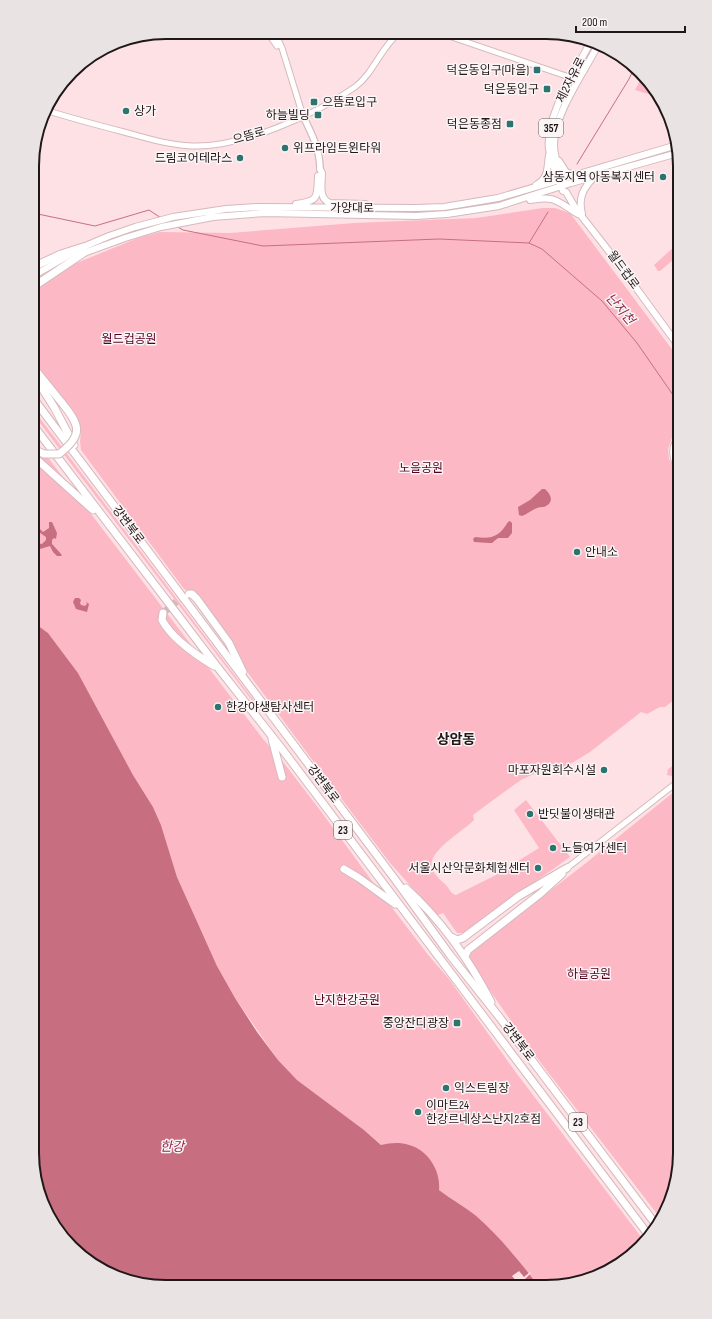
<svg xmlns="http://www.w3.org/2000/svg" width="712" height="1319" font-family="'Sofia Sans Condensed','Noto Sans KR',sans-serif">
<rect width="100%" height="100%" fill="#fee1e5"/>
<!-- green -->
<path fill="#fcb9c5" d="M642,77L655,96L635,90Z
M543,208H555L570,213L680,360V428L674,432L668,449L669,459L680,478V695L665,707H660L647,714L641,712L590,752L557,772L551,766L548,765C540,772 531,775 521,780C505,791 489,803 473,815L474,820L472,822C461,832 436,847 432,861C429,870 440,880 445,884C449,888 451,894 456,895L494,876L539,848L514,810L526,800L570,857L463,933H457L443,913L438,915L435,913L390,863L322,773L237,658L204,609L188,591L184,589L81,450L80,442L81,432L77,419L33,360V290L45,281L74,264L138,238L160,232L230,233L354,223L476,218Z
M675,246H678L680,248V254L660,271H658L654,265Z
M33,409L261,710L260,711L33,414Z
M33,438L263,739L280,758L320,810L383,896L429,956L449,979L517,1074L645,1242L621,1264L589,1280L546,1287H539L515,1256L490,1229L474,1215L432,1185L386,1149L364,1130L297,1080L278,1060L235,998L217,966L177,877L161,825L153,807L133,775L78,673L48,633L33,622Z
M680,761V771L672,776L667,775L668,769Z
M680,787V1162L670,1204L661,1219L534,1054L468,959V954L586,863Z"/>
<!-- water -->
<path fill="#c76f81" d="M542,489H545C552,495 554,503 544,507C541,507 539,507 537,508C532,510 527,514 522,516L519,515L518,507L530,500Z
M33,521L35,522L36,525L43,532L49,528V522H52L57,533L56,539L54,538L52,540V544L62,555L61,556H57L53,552L50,546L40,549L33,545V540L36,543L42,544L46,540V537L33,528Z
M510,521L512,523V533L508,538H498L492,543H489L474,542L473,539L475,537C492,539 499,537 508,522Z
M75,598H79L81,600L80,603L81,605L85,606L87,604L86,602L89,604L87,612L76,609L73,602Z
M33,622L48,633L78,673L133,775L153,807L161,825L177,877L217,966L235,998L257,1032L278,1060L297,1080L364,1130L381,1145C390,1143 400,1142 409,1145C428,1150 441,1171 439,1190C451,1199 463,1206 475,1215C499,1236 520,1261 539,1287L148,1286L107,1273L78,1254L39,1196L32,1153Z"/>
<!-- pier -->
<path fill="#fee1e5" d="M519,1271L524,1277L530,1272L531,1273L525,1279L531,1287H521L512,1276Z"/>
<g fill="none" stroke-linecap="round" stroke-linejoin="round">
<!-- stream -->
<path stroke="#c76f81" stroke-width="1" d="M577,164L629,79L635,66
M33,213L95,226L149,210L161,218
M176,226L183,230L263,246L439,239L529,243L542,249L602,301L637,343L680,405
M529,243L548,212"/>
<!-- trunk-tunnel -->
<path stroke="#d2b9bc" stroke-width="7" stroke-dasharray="7 3.5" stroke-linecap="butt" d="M163,613L177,601L187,595"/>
<defs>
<path id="tertiary" d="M268,33L277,46
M275,33L282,48L303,116
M443,34L575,79
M45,110C71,118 97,125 124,132C146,138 168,145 192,146C241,148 315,115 355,87C374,73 381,47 399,33
M680,473C673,462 668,446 680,437
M567,868L680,780"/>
<path id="secondary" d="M303,116C312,134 320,150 320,169"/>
<path id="primary" d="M590,43C575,72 545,116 549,149C551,164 557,177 563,191L566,192L576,209L615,259L680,348
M559,161L566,172L575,175
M320,169L322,173C322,183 318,199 330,203L365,204
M564,183C559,171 554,158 554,145C554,114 583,74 597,47
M536,185C549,178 547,168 549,155
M530,200C556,195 558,202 578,214
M296,204C319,201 317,198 318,176
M582,214C578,198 583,189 593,178
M81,254L125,238L161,227L213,217L265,213L416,216L447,214L499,206L571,183L678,153
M33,276L83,247L109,236L135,227L173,217L226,209L258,207L416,208L444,207L498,198L677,145"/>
<path id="trunk" d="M33,267L61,254L83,247
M33,287L85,252
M33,367L62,403
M33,374L54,407L74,445
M33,398L394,878L450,955L500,1018L657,1226
M33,425L219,669L282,749L650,1237
M33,456L93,510
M189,594H192L197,599L229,643L243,672
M163,613L162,620C172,639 196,655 214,666
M272,739L282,777
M344,869L359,878L395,904
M406,888C442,921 469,959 491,1002
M451,937L457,940L463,938L519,896L567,868
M465,956L468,950L541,893L562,874"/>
</defs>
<!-- tertiary casing -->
<use href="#tertiary" stroke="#d5b9bd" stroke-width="7"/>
<!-- secondary casing -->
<use href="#secondary" stroke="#d5b9bd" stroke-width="8"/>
<!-- primary casing -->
<use href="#primary" stroke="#d5b9bd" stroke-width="8"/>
<!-- trunk casing -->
<use href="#trunk" stroke="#d5b9bd" stroke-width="9"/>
<!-- tertiary -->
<use href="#tertiary" stroke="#fff" stroke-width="5"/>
<!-- secondary -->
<use href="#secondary" stroke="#fff" stroke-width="5.5"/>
<!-- primary -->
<use href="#primary" stroke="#fff" stroke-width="6"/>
<!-- trunk -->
<use href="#trunk" stroke="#fff" stroke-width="7"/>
<defs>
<path id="trunk-bridge" d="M33,449L44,454H59C84,435 80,425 62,403"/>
</defs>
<!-- trunk-bridge casing -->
<use href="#trunk-bridge" stroke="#d5b9bd" stroke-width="9" stroke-linecap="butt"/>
<!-- trunk-bridge -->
<use href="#trunk-bridge" stroke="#fff" stroke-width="7"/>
</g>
<!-- markers -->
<g fill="#2c746e" stroke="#fbf5f6" stroke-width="1.5">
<rect x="533" y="66" width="8" height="8" rx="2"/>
<rect x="543" y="85" width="8" height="8" rx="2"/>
<rect x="310" y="98" width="8" height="8" rx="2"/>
<circle cx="126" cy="111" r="4"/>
<rect x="314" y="111" width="8" height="8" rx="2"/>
<rect x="506" y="120" width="8" height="8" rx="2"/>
<circle cx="285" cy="148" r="4"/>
<circle cx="240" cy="158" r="4"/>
<circle cx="663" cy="177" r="4"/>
<circle cx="577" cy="552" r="4"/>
<circle cx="218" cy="707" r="4"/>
<circle cx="604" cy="770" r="4"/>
<circle cx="530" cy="814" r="4"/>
<circle cx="553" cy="848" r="4"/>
<circle cx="538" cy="868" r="4"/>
<rect x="453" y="1019" width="8" height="8" rx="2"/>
<circle cx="446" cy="1088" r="4"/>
<circle cx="418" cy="1112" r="4"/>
</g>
<g text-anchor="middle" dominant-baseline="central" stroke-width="3" stroke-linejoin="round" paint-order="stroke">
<!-- shield labels -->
<g fill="#fbf5f6" stroke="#625a5b" stroke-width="1">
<rect x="539" y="119" width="24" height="18" rx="3"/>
<rect x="334" y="821" width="18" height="18" rx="3"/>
<rect x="569" y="1113" width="18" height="18" rx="3"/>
</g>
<g font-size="11" font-weight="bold" fill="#201718">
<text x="551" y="128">357</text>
<text x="343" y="830">23</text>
<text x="578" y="1122">23</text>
</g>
<!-- poi labels -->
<g font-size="12" fill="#201718" stroke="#fbf5f6" text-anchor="end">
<text x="529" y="70">덕은동입구(마을)</text>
<text x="539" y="89">덕은동입구</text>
<text x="322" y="102" text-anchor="start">으뜸로입구</text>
<text x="134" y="111" text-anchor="start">상가</text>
<text x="310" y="115">하늘빌딩</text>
<text x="502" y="124">덕은동종점</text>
<text x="293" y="148" text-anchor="start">위프라임트윈타워</text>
<text x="232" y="158">드림코어테라스</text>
<text x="655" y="177">삼동지역 아동복지센터</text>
<text x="585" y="552" text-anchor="start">안내소</text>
<text x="226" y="707" text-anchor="start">한강야생탐사센터</text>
<text x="596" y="770">마포자원회수시설</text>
<text x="538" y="814" text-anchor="start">반딧불이생태관</text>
<text x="561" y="848" text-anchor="start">노들여가센터</text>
<text x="530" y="868">서울시산악문화체험센터</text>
<text x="449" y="1023">중앙잔디광장</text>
<text x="454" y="1088" text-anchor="start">익스트림장</text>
<text x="426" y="1105" text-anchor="start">이마트24<tspan x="426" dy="14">한강르네상스난지2호점</tspan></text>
</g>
<!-- street labels -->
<g font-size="12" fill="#201718" stroke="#fbf5f6">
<text transform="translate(571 80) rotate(-63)">제2자유로</text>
<text transform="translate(249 136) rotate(-16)">으뜸로</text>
<text x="352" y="208">가양대로</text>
<text transform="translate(623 270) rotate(54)">월드컵로</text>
<text transform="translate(128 525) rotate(53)">강변북로</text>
<text transform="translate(323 784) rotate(53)">강변북로</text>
<text transform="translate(518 1042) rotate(53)">강변북로</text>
</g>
<!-- park labels -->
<g font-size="12" fill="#550221" stroke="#fbf5f6">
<text x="129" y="339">월드컵공원</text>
<text x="421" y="468">노을공원</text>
<text x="589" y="974">하늘공원</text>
<text x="347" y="1000">난지한강공원</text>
</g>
<!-- water labels -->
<g font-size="13" font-style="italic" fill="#902545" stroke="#fbf5f6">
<text transform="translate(620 309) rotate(49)">난지천</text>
<text x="172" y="1147">한강</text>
</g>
<!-- quarter labels -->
<g font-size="14" font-weight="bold" fill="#201718" stroke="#fbf5f6">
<text x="456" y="739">상암동</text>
</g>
</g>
<!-- crop -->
<path d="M0 0H712V1319H0ZM166 39H546A127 127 0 0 1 673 166V1153A127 127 0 0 1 546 1280H166A127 127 0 0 1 39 1153V166A127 127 0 0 1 166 39Z" fill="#e9e3e4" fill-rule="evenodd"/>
<path fill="none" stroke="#201718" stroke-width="2" d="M166 39H546A127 127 0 0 1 673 166V1153A127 127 0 0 1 546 1280H166A127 127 0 0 1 39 1153V166A127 127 0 0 1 166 39Z"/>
<!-- scale -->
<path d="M576 26v6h109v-6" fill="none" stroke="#201718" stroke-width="2"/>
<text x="582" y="26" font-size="12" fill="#201718" stroke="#fbf5f6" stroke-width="3" paint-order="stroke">200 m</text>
</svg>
